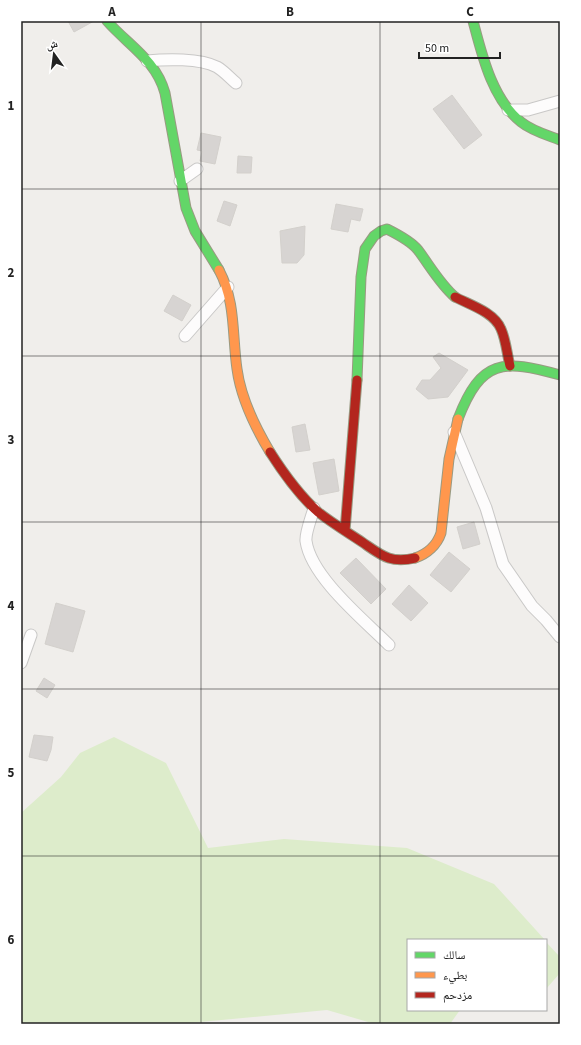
<svg xmlns="http://www.w3.org/2000/svg" width="581" height="1045" font-family="'Source Sans 3','Noto Naskh Arabic',sans-serif">
<rect width="100%" height="100%" fill="#f0eeeb"/>
<!-- grass -->
<path fill="#ddeccb" d="M114,737L166,763L208,848L284,839L407,848L494,884L545,940H408V1010H460L450,1024H375L327,1010L179,1024H21V813L61,777L80,753Z
M546,942L560,957V973L546,989Z"/>
<!-- building -->
<path fill="#d7d4d2" stroke="#d3d0cc" d="M68,21H94L74,32Z
M452,95L482,135L464,149L433,109Z
M201,133L221,137L215,164L200,161L202,151L197,150Z
M238,156L252,157L251,173H237Z
M224,201L237,205L230,226L217,221Z
M336,204L363,209L360,221L351,219L348,232L331,229Z
M305,226L304,255L297,263H282L280,231Z
M173,295L191,305L182,321L164,311Z
M439,353L468,370L448,397L428,399L416,389L422,380H430L441,368L433,357Z
M305,424L310,450L296,452L292,427Z
M334,459L339,491L319,495L313,463Z
M474,522L480,544L463,549L457,527Z
M449,552L470,569L451,592L430,575Z
M356,558L386,589L371,604L340,573Z
M409,585L428,603L411,621L392,604Z
M56,603L85,611L73,652L45,644Z
M44,678L55,685L47,698L36,691Z
M34,735L53,737L51,750L47,761L29,757Z"/>
<g fill="none" stroke-linecap="round" stroke-linejoin="round">
<defs>
<path id="street" d="M147,61C166,59 200,58 217,67C224,71 230,78 236,83
M508,110H528L560,101
M180,181L197,169
M185,336L228,287
M454,432L486,508L503,564L532,606L546,620L560,637
M314,508C312,516 305,533 306,541C311,577 364,620 389,645
M21,663L31,635"/>
<path id="fast" d="M107,21C128,45 156,60 165,93L186,208L195,231L219,270
M473,21C482,55 492,99 521,122C532,131 547,135 560,140
M357,380L361,277L365,249L374,236L381,231L387,229C397,234 411,241 418,250C430,266 440,284 455,297
M458,419C481,359 503,359 560,375"/>
<path id="slow" d="M219,270C236,302 232,335 237,369C241,399 255,427 270,452
M415,558C427,554 437,545 441,533L449,459L458,419"/>
<path id="jam" d="M455,297C470,305 494,312 501,329C506,340 507,354 510,366
M270,452C284,474 299,495 318,512C332,523 347,532 362,542C381,555 390,564 415,558
M345,531L357,380"/>
</defs>
<!-- street casing -->
<use href="#street" stroke="#c9c8c7" stroke-width="13"/>
<!-- fast casing -->
<use href="#fast" stroke="#999a82" stroke-width="11"/>
<!-- slow casing -->
<use href="#slow" stroke="#999a82" stroke-width="11"/>
<!-- jam casing -->
<use href="#jam" stroke="#999a82" stroke-width="11"/>
<!-- street -->
<use href="#street" stroke="#fdfcfc" stroke-width="11"/>
<!-- fast -->
<use href="#fast" stroke="#63d668" stroke-width="9"/>
<!-- slow -->
<use href="#slow" stroke="#ff974d" stroke-width="9"/>
<!-- jam -->
<use href="#jam" stroke="#b3261e" stroke-width="9"/>
</g>
<!-- grid -->
<path fill="none" stroke="#222" stroke-width="1" stroke-opacity="0.55" d="M201,21V1024M380,21V1024M21,189H560M21,356H560M21,522H560M21,689H560M21,856H560"/>
<!-- border -->
<rect width="581" height="1045" fill="none" stroke="#ffffff" stroke-width="44"/>
<!-- legend -->
<rect x="407" y="939" width="140" height="72" fill="#ffffff" stroke="#a7a7a7"/>
<rect x="415" y="952" width="20" height="6" fill="#63d668" stroke="#a7a7a7"/>
<text x="443" y="959" font-size="12" fill="#222222">سالك</text>
<rect x="415" y="972" width="20" height="6" fill="#ff974d" stroke="#a7a7a7"/>
<text x="443" y="979" font-size="12" fill="#222222">بطيء</text>
<rect x="415" y="992" width="20" height="6" fill="#b3261e" stroke="#a7a7a7"/>
<text x="443" y="999" font-size="12" fill="#222222">مزدحم</text>
<!-- north arrow -->
<g transform="translate(54 54) rotate(346)" stroke="#ffffff" stroke-width="3" paint-order="stroke">
<path d="M0-3L7 15L0 10L-7 15Z" fill="#222222"/>
<text y="-6" font-size="11" font-weight="bold" text-anchor="middle" fill="#222222">ش</text>
</g>
<!-- scale -->
<path d="M419 52v6h81v-6" fill="none" stroke="#222222" stroke-width="2"/>
<text x="425" y="52" font-size="12" fill="#222222" stroke="#ffffff" stroke-width="3" paint-order="stroke">50 m</text>
<rect x="22" y="22" width="537" height="1001" fill="none" stroke="#222" stroke-width="1.5"/>
<g font-size="13" text-anchor="middle" font-weight="bold" fill="#222">
<text x="112" y="16">A</text>
<text x="290" y="16">B</text>
<text x="470" y="16">C</text>
<text x="11" y="110">1</text>
<text x="11" y="277">2</text>
<text x="11" y="444">3</text>
<text x="11" y="610">4</text>
<text x="11" y="777">5</text>
<text x="11" y="944">6</text>
</g>
</svg>
